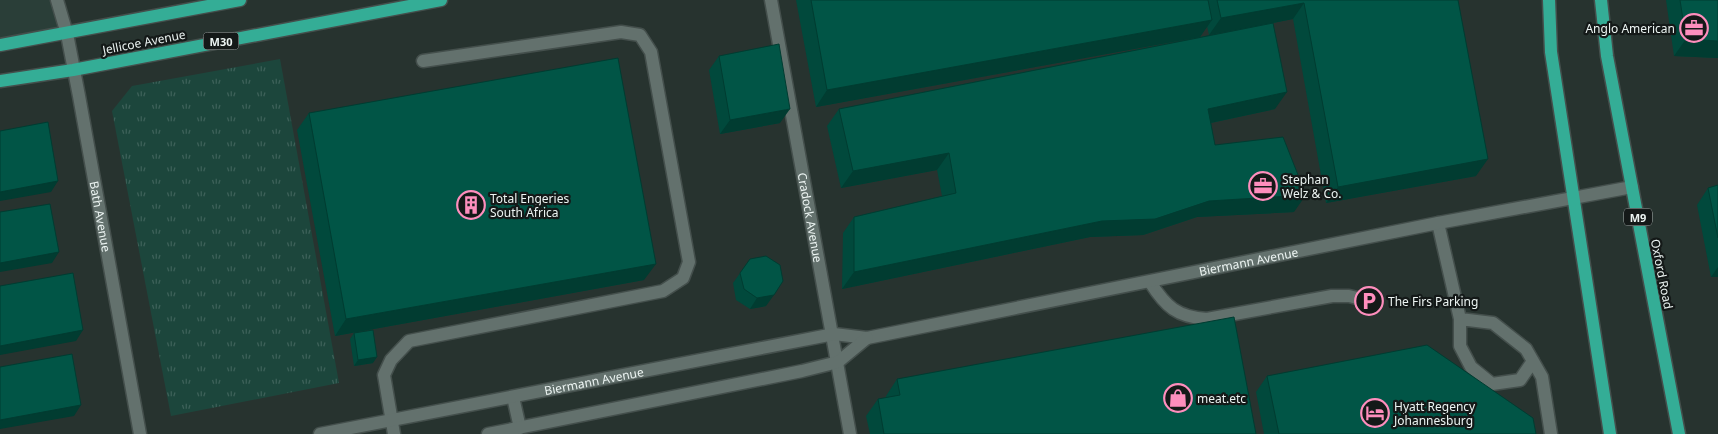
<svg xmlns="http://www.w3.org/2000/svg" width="1718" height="434" font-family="'Noto Sans',sans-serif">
<defs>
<pattern id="grass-tufts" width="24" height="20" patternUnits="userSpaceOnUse" patternTransform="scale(1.25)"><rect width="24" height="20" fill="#1c463c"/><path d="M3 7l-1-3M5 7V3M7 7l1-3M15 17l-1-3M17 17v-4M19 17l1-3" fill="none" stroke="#3d6159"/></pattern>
</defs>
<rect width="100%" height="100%" fill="#27332f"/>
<!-- built -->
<path fill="#2a3e38" d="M0,0H57L67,34L0,45Z"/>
<!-- grass -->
<path fill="url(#grass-tufts)" d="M280,59L339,383L171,416L112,111L132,86Z"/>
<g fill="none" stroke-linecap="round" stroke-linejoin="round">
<defs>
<path id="lane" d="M1438,223L1460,319V346L1471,367L1492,384L1520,380L1533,361
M1150,282C1166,307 1177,317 1207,319L1332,296H1349L1369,301
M1460,319L1493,323L1526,349L1542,377L1551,434
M394,434L384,375L391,360L409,341L663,291L683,278L689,262L651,52L640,35L621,32L423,61"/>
<g id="street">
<path id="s1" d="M57,0L67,34L79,96L140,434"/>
<path id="s2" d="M771,0L850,434"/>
<path d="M513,397L520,428"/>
<path id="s3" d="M320,434L834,334L867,338L1438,223L1632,187"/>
<path d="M488,434L802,371L838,362L867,338"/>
</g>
<path id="primary" d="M1549,0L1551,52L1610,434
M1601,0L1607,56L1679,434
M0,45L240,0
M0,81L73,70L441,0"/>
</defs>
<!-- lane casing -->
<use href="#lane" stroke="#444f4c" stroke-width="15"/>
<!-- street casing -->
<use href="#street" stroke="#444f4c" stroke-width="15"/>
<!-- primary casing -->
<use href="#primary" stroke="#444f4c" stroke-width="15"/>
<!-- lane -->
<use href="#lane" stroke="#63716d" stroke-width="12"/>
<!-- street -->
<use href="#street" stroke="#63716d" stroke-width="12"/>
<!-- primary -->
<use href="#primary" stroke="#34ad96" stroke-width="12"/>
</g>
<!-- wall -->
<path fill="#01493c" d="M796,0H1458L1476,176L1326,203L1293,19L1273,23L1275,109L1211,123L1215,145L1294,212L1197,217L1143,235L1090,237L842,289L843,233L854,217L942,196L937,170L841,188L827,126L839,109L1271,23L1209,35L1207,26L1200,37L816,107Z
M1666,0H1718V58L1674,56Z
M719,56L780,123L720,134L709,70Z
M309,113L644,280L335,336L297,130Z
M1718,185V277H1711L1697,205L1708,188Z
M750,259L766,306L750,309L736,300L733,283Z
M354,333L373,363L354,366L350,339Z
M1267,376L1536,434H1264L1256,392Z
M897,379L1256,434H870L866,416L878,399L886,398V396Z"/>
<!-- shaded-wall -->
<path fill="#013c31" d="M1304,3L1293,19L1209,35L1221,18Z
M1212,20L1200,37L816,107L827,90Z
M1686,39L1718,41V58L1674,56Z
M1287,92L1275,109L1196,126L1208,109Z
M790,109L780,123L720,134L730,120Z
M949,153L937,170L841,188L853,171Z
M1488,159L1476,176L1326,203L1338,187Z
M58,181L51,192L0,201V192Z
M1306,195L1294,212L1197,217L1143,235L1090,237L842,289L854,272L1102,221L1209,201Z
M59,252L52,263L0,272V263Z
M656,264L644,280L335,336L346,319Z
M1718,267V277H1711Z
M774,295L766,306L750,309L757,298Z
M83,330L76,341L0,355V346Z
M377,357L373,363L354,366L358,360Z
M81,405L74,416L0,429V420Z"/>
<!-- building -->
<path fill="#015546" stroke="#013c31" d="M811,0H1208L1212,20L827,90Z
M1217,0H1458L1488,159L1338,187L1304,3L1221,18Z
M1680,0H1718V41L1686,39Z
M1273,23L1287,92L1208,109L1215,145L1283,137L1306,195L1209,201L1155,219L1102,221L854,272V217L956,193L949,153L853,171L839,109Z
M779,44L790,109L730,120L719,56Z
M618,58L656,264L346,319L309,113Z
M48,122L58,181L0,192V131Z
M1718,185V238L1708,188Z
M50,204L59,252L0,263V212Z
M766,256L780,265L783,281L774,295L757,298L744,289L740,273L750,259Z
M73,273L83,330L0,346V286Z
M1234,317L1256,434H884L878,399L900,395L897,379Z
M373,330L377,357L358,360L354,333Z
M1427,345L1533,418L1536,434H1279L1267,376Z
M72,354L81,405L0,420V367Z"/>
<!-- icons -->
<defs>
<symbol id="office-ring" viewBox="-11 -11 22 22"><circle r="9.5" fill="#141918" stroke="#fe8ebd" stroke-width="1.5"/><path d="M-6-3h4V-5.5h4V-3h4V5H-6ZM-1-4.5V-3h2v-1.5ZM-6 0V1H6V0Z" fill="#fe8ebd"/></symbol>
<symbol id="building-ring" viewBox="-11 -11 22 22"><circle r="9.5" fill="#141918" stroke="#fe8ebd" stroke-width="1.5"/><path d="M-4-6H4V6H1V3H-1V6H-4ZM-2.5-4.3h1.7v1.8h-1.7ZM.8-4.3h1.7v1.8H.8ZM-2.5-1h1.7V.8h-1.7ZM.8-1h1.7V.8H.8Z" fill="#fe8ebd"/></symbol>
<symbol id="parking-ring" viewBox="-11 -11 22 22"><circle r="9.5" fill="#141918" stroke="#fe8ebd" stroke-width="1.5"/><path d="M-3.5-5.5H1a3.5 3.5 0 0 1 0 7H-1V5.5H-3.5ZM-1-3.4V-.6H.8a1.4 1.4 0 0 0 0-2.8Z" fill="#fe8ebd"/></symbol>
<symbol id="shop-ring" viewBox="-11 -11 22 22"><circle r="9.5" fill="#141918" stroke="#fe8ebd" stroke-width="1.5"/><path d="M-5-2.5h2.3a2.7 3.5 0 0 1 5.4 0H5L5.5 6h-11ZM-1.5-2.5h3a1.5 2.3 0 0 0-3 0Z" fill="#fe8ebd"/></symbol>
<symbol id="hotel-ring" viewBox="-11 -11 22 22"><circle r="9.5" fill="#141918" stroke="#fe8ebd" stroke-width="1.5"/><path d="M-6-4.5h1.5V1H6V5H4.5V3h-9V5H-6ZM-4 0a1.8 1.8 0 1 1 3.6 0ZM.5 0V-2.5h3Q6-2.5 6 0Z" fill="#fe8ebd"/></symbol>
</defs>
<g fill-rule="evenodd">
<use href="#office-ring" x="1678" y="12" width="32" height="32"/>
<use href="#office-ring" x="1247" y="170" width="32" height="32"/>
<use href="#building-ring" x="455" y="189" width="32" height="32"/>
<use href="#parking-ring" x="1353" y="285" width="32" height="32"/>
<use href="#shop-ring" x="1162" y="382" width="32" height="32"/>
<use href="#hotel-ring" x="1359" y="397" width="32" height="32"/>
</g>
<g text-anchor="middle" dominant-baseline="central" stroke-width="4.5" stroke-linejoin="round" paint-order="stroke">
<!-- shield labels -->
<g fill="#141918" stroke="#abb2b1" stroke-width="1">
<rect x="203.5" y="32.5" width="35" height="17" rx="4"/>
<rect x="1624" y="208.5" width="28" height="17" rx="4"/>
</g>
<g font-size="11" font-weight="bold" fill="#ecf4f2">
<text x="221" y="41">M30</text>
<text x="1638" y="217">M9</text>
</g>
<!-- poi labels -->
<g font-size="12" fill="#ecf4f2" stroke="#141918" text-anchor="start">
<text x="1675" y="28" text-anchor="end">Anglo American</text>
<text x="1282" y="179">Stephan<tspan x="1282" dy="14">Welz &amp; Co.</tspan></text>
<text x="490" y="198">Total Engeries<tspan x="490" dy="14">South Africa</tspan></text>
<text x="1388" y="301">The Firs Parking</text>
<text x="1197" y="398">meat.etc</text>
<text x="1394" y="406">Hyatt Regency<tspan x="1394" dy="14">Johannesburg</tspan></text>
</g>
<!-- street labels -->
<g font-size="12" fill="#ecf4f2" stroke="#141918">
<text transform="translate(144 42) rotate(-11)">Jellicoe Avenue</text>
<text stroke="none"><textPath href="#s1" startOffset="221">Bath Avenue</textPath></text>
<text stroke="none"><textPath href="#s2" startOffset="221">Cradock Avenue</textPath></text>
<text stroke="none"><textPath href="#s3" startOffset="946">Biermann Avenue</textPath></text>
<text transform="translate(1662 274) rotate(79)">Oxford Road</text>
<text stroke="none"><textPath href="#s3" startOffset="279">Biermann Avenue</textPath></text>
</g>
</g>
</svg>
